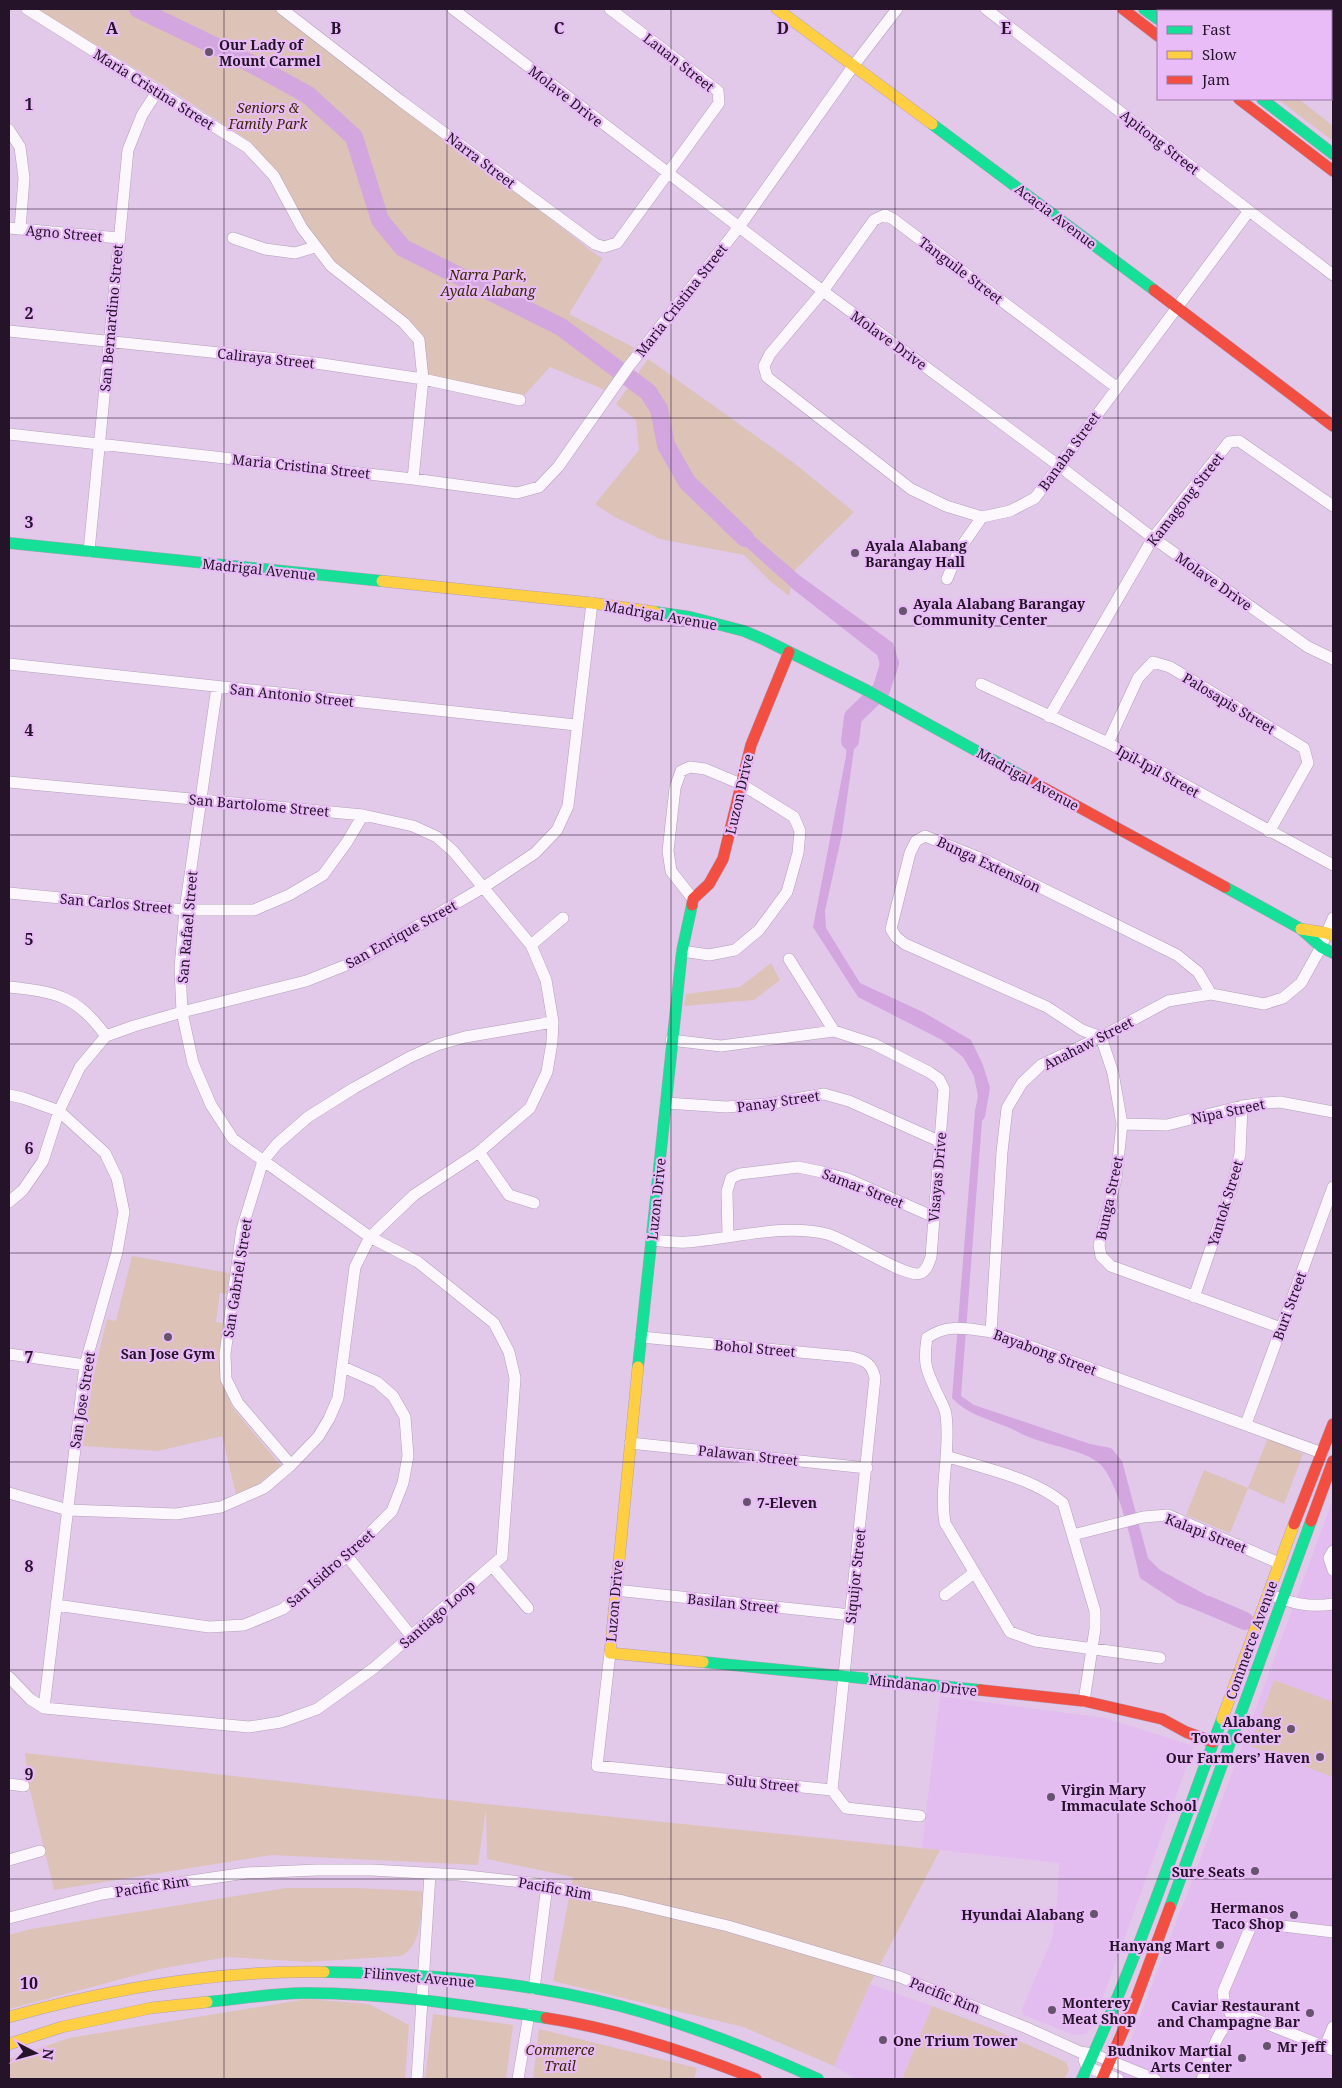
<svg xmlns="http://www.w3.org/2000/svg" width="1342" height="2088" font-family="'Noto Serif',serif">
<rect width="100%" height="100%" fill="#e2c9ea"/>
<!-- built -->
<path fill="#e3bdf0" d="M1333,1499V2079H1113L1125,2055L1195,1873Z
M940,1696L1105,1718L1194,1746L1116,1962L1091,2028L1087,2033L1079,2035L1071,2034L1024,2015L1022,2009L1052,1939L1057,1902L1059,1863L922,1848Z
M870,1984L932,2006L902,2079H856L834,2066Z"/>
<!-- green -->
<path fill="#ddc2b8" d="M37,9H277L471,156L598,256L603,258L569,314L635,348L605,390L550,367L520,400L423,378L419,340L410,320L334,262L307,228L280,175L251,142L166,87Z
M1278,99H1299L1333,126V141Z
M648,359L794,463L854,512L794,571L789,596L770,581L744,555L660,539L613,516L595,504L639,450L636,420L616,404Z
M771,963L780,980L754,1000L684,1006L686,994L740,987Z
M132,1256L229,1273L227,1294L220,1293L216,1322L223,1323L221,1377L232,1407L281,1466L257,1485L236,1494L222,1436L158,1451L83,1446L93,1378L107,1319L116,1321Z
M1268,1438L1303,1454L1284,1504L1248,1488L1230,1533L1186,1515L1204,1470L1248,1488Z
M1274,1680L1333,1702V1777L1250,1746Z
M25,1753L486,1804L940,1850L870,1984L834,2066L743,2027L553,1981L573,1877L487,1859L486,1808L478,1865L271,1855L54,1890L29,1786Z
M286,1888H356L422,1891C421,1913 423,1943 402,1956L307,1962L228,1957L159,1969L9,2009V1935L31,1929Z
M307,1999L369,2004L409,2025L405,2079H9V2059L69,2038Z
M932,2006L993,2029L1066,2062L1069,2070L1064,2079H902Z
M433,2014L513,2025L506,2079H425Z
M539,2029L697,2068L694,2079H533Z"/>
<!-- water -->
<path fill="#d3a6e0" d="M734,519L799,575L893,643C899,660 902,671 888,685L876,677L880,663L877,655L794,590L724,527Z
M866,698L873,705L861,717L854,749L842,834L825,911L826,928L860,983L923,1012L971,1040L983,1065L990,1088L985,1117L982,1121L961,1396L974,1405L1090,1444L1111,1448L1122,1461L1148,1558L1160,1570L1232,1609L1227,1622L1178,1603L1140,1578C1133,1550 1120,1484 1100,1464C1087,1451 1047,1445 1029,1437C1021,1434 1013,1429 1005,1426C985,1418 967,1414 952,1398L975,1111L978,1096L974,1076L963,1057L942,1040L858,997L813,927L846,756L848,726Z"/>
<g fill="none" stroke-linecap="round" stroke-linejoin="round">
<!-- river -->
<path stroke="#d3a6e0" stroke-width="18" d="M138,9L248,62L308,95L354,137L380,220L403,248L561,327L648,392L659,409L666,445L687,482L745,538
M850,741L853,717L881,690L890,663L888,661
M1208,1605L1245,1621"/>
<defs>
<path id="street" d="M27,9L247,147L274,176L302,228L331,266L404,323L419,340L423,379L413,479
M282,9L401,101L595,244L604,247L617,243L719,103L718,91L610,9
M453,9L823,291L1058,465L1153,538L1308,647L1333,659
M986,9L1333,275
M1252,9L1255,11
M1331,71L1333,73
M9,130L20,147L24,178L20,229
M9,228L119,238
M233,238L265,249L295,253L315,247
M9,331L316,363L423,379L520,400
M1116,387L893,219L885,215L874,220L823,291L770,354L764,366L767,377L911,489L946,506L982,517L1010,511L1035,498L1249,211
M9,434L413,479L517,493L539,487L558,467L629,366L739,227L854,65L897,9
M89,551L128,150L142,115L157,92
M947,579L959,550L982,517
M9,664L576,725
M981,684L1108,743L1333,865
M1049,717L1153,538L1229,442L1239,441L1333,506
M1108,743L1138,678L1153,662L1170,667L1304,748L1308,763L1269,832
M9,782L363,815L413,826L437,837L453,851L531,945L546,980L553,1022L552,1042L547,1072L530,1108L479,1152L414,1195L370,1237L355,1267L338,1398L329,1419L318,1437L291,1465L264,1488L221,1507L176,1514L68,1510L9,1493
M9,893L185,910H254L289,895L323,875L347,842L363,815
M531,945L563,918
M682,951L709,955L735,950L759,930L787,892L798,853L800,831L794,817L741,784L705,769L690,767L681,771L675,788L668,851L671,871L693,899
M789,959L834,1031
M9,987C57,992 77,996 106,1036
M1211,994L1198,972L1177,955L985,860L925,836L916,841L910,853L891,929L896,937L905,944L1047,1007L1082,1030L1101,1037L1113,1073L1122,1124L1116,1179L1099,1245L1101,1256L1111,1266L1281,1328
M9,1095L23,1098L59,1111L105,1153L117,1178L124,1212L117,1252L85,1365L44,1708
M666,1103L726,1107L767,1104L824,1094L849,1101L941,1142
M1122,1124L1167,1125L1242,1106L1265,1103L1280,1102L1333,1112
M479,1152L509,1195L534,1203
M9,1202L23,1190L43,1161L59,1111L80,1067L106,1036L134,1026L182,1012L306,981L359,960L484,887L535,853L557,830L568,806L592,603
M728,1237L727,1191L731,1178L740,1174L798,1167L822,1172L848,1179L934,1217
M652,1240C663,1241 675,1243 687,1242C731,1239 784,1223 827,1234C847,1239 908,1280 921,1273C927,1270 929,1263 931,1257L944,1089L939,1079L929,1072L874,1044L834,1031L721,1046L671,1040
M1194,1297L1233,1184L1240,1154L1242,1106
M991,1332L1002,1152L1007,1108L1022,1083L1041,1065L1101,1037L1168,1001L1211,994L1264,1004L1283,998L1301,983L1321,947L1333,918
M641,1337L852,1357C865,1360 872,1364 875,1378L832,1790
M9,1354L85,1365
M1246,1424L1333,1187
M630,1443L867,1468
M946,1456C985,1469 1031,1477 1063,1503L1095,1611V1629L1084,1701
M291,1465L238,1403L226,1379L225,1354L242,1229L263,1161L277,1144L308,1117L354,1088L410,1057L437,1045L465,1037L553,1022
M1073,1535L1143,1517L1168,1515L1279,1563
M1333,1551L1329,1558L1333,1570
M347,1556L412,1637
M492,1566L528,1608
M615,1590L851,1615
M1268,1594C1292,1603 1308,1608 1333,1604
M945,1595L974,1573
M56,1605L209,1627L244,1625L283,1609L347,1556L392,1511L403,1483L408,1456L405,1417L393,1396L377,1382L343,1367
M610,1653L597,1766L832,1790L846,1808L920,1816
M1160,1658L1035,1641L1010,1632L945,1523C939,1487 951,1451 946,1415C945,1407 940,1400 937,1393C926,1370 923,1363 927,1338C947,1323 968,1329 991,1332L1322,1453
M9,1677L30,1699L44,1708L249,1727L281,1722L317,1709L374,1668L502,1557L515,1378L509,1352L494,1323L418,1262L370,1237L233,1139L211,1105L193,1063L182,1012L180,968L185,910L217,687
M9,1784L24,1786
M9,1860L40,1851
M9,1918L102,1894L246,1873L317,1870H372L459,1875L531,1883L623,1901L728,1926L900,1977L1027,2028L1080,2052L1093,2054L1155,2079
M534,1989L547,1885
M1233,2019L1224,2000L1223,1992L1251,1926L1258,1923L1333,1932
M1325,2047L1333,2027
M1084,2060L1087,2067L1118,2079
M417,2079L430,1874
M518,2079L529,2014
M1202,2079C1211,2056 1219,2010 1252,2018L1333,2050"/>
<path id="fast" d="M1144,9L1158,19
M1262,99L1333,154
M932,124L1154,290
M9,543L382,581
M655,612L690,617L744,631L765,640L866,690L1022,776
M1225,887L1301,929L1321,947L1333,953
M638,1367L682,951L692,905
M703,1662L980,1690
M1170,1907L1311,1521
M324,1972C423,1973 524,1981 620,2006C688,2024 754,2050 818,2079
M207,2002C240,1999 274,1993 306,1993C387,1993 467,2005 546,2018
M1082,2079C1136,1962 1177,1840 1222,1719"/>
<path id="slow" d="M777,9L932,124
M382,581L592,603L655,612
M1301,929L1327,933L1333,936
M638,1367L610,1653L703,1662
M1222,1719L1294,1524
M9,2017C112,1988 216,1970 324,1972
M9,2044L62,2027L151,2008L207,2002"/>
<path id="jam" d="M1123,9L1158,36
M1239,99L1333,171
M1154,290L1333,426
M1022,776L1225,887
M692,905L693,899L709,884L723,859L751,745L789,652
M1311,1521L1333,1461
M1294,1524L1333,1424
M980,1690L1084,1701L1162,1719L1186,1732L1213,1742
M546,2018C618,2029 688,2052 756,2079
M1102,2079L1132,2010L1170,1907"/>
</defs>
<!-- street casing -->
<use href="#street" stroke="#b29fb8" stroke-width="12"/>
<!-- fast casing -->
<use href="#fast" stroke="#b29fb8" stroke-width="12"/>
<!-- slow casing -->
<use href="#slow" stroke="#b29fb8" stroke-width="12"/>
<!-- jam casing -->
<use href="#jam" stroke="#b29fb8" stroke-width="12"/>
<!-- street -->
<use href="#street" stroke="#fbf7fc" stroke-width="11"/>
<!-- fast -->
<use href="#fast" stroke="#16e098" stroke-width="11"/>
<!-- slow -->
<use href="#slow" stroke="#ffcf43" stroke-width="11"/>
<!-- jam -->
<use href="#jam" stroke="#f24e42" stroke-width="11"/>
</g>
<!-- grid -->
<path fill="none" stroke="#241329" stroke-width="1" stroke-opacity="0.55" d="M224,9V2079M447,9V2079M671,9V2079M895,9V2079M1118,9V2079M9,209H1333M9,418H1333M9,626H1333M9,835H1333M9,1044H1333M9,1253H1333M9,1462H1333M9,1670H1333M9,1879H1333"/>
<!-- markers -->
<g fill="#66536d" stroke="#e9bcf7" stroke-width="2">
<circle cx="209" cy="52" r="5"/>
<circle cx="855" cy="553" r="5"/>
<circle cx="903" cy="611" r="5"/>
<circle cx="168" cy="1337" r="5"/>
<circle cx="747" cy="1502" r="5"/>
<circle cx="1291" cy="1729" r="5"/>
<circle cx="1320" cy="1757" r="5"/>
<circle cx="1051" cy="1797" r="5"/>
<circle cx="1255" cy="1871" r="5"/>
<circle cx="1094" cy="1914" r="5"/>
<circle cx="1294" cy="1915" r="5"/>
<circle cx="1220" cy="1945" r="5"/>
<circle cx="1052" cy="2010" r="5"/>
<circle cx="1310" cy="2013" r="5"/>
<circle cx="883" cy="2040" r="5"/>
<circle cx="1267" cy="2046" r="5"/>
<circle cx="1242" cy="2058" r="5"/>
</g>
<g text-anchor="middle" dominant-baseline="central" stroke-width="4.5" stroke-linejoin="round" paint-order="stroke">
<!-- poi labels -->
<g font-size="14" font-weight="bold" fill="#241329" stroke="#e9bcf7" text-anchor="start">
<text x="219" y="44">Our Lady of<tspan x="219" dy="16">Mount Carmel</tspan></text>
<text x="865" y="545">Ayala Alabang<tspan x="865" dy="16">Barangay Hall</tspan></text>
<text x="913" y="603">Ayala Alabang Barangay<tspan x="913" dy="16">Community Center</tspan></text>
<text x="168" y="1353" text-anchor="middle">San Jose Gym</text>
<text x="757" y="1502">7-Eleven</text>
<text x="1281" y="1721" text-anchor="end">Alabang<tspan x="1281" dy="16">Town Center</tspan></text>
<text x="1310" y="1757" text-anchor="end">Our Farmers’ Haven</text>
<text x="1061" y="1789">Virgin Mary<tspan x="1061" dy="16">Immaculate School</tspan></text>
<text x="1245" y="1871" text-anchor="end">Sure Seats</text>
<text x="1284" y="1907" text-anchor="end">Hermanos<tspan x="1284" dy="16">Taco Shop</tspan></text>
<text x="1084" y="1914" text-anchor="end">Hyundai Alabang</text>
<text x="1210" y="1945" text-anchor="end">Hanyang Mart</text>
<text x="1062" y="2002">Monterey<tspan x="1062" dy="16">Meat Shop</tspan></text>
<text x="1300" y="2005" text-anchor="end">Caviar Restaurant<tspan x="1300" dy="16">and Champagne Bar</tspan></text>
<text x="893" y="2040">One Trium Tower</text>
<text x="1277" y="2046">Mr Jeff</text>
<text x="1232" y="2050" text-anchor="end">Budnikov Martial<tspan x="1232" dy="16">Arts Center</tspan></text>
</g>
<!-- street labels -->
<g font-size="14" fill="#241329" stroke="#e9bcf7">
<text transform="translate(679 62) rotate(38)">Lauan Street</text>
<text transform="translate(154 89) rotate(32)">Maria Cristina Street</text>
<text transform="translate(566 96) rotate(38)">Molave Drive</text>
<text transform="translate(1160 142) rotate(38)">Apitong Street</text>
<text transform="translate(481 160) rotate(37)">Narra Street</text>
<text transform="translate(1056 216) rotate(37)">Acacia Avenue</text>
<text transform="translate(64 233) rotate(5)">Agno Street</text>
<text transform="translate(961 270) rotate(37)">Tanguile Street</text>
<text transform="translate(681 300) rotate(-52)">Maria Cristina Street</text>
<text transform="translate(111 318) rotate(-85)">San Bernardino Street</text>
<text transform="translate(889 340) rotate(36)">Molave Drive</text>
<text transform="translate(266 358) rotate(6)">Caliraya Street</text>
<text transform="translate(1069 451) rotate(-54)">Banaba Street</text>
<text transform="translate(301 466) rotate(6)">Maria Cristina Street</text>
<text transform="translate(1185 499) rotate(-52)">Kamagong Street</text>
<text transform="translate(259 569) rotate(6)">Madrigal Avenue</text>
<text transform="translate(1214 581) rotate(35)">Molave Drive</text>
<text transform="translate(661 615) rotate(10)">Madrigal Avenue</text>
<text transform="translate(292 695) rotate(6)">San Antonio Street</text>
<text transform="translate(1229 703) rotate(31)">Palosapis Street</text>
<text transform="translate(1158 771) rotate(29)">Ipil-Ipil Street</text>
<text transform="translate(1028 779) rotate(29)">Madrigal Avenue</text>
<text transform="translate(739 794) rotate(-77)">Luzon Drive</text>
<text transform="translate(259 805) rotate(5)">San Bartolome Street</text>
<text transform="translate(989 864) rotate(25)">Bunga Extension</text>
<text transform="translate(116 903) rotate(5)">San Carlos Street</text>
<text transform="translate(187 927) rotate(-85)">San Rafael Street</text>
<text transform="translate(401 934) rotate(-29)">San Enrique Street</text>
<text transform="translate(1088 1043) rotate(-27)">Anahaw Street</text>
<text transform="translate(778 1101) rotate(-8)">Panay Street</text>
<text transform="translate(1228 1111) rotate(-12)">Nipa Street</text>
<text transform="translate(937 1177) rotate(-85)">Visayas Drive</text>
<text transform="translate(863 1188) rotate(21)">Samar Street</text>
<text transform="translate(1109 1198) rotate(-78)">Bunga Street</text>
<text transform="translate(656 1199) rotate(-84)">Luzon Drive</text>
<text transform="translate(1225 1203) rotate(-73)">Yantok Street</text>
<text transform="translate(237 1278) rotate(-81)">San Gabriel Street</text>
<text transform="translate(1289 1306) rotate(-70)">Buri Street</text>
<text transform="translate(755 1348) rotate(5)">Bohol Street</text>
<text transform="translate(1045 1352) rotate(20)">Bayabong Street</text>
<text transform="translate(82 1400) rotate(-81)">San Jose Street</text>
<text transform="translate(748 1455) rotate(6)">Palawan Street</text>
<text transform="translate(1206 1533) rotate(21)">Kalapi Street</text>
<text transform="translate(330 1568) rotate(-41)">San Isidro Street</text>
<text transform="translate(855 1576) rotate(-84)">Siquijor Street</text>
<text transform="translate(614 1601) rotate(-85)">Luzon Drive</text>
<text transform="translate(733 1603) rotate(6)">Basilan Street</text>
<text transform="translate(437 1614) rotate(-41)">Santiago Loop</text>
<text transform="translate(1251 1640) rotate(-70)">Commerce Avenue</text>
<text transform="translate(923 1685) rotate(6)">Mindanao Drive</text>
<text transform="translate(763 1783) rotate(6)">Sulu Street</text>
<text transform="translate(152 1886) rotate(-9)">Pacific Rim</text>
<text transform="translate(555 1888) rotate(10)">Pacific Rim</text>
<text transform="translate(419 1977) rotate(5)">Filinvest Avenue</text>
<text transform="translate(945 1995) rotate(22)">Pacific Rim</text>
</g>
<!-- park labels -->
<g font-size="14" font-style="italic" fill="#3a2703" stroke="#e9bcf7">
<text x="268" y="107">Seniors &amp;<tspan x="268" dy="16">Family Park</tspan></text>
<text x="488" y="274">Narra Park,<tspan x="488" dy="16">Ayala Alabang</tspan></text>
<text x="560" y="2049">Commerce<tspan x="560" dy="16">Trail</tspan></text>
</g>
</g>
<g font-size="16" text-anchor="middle" font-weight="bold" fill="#241329" stroke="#e9bcf7" stroke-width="4.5" stroke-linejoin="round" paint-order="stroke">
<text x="112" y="34">A</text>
<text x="336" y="34">B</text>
<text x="559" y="34">C</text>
<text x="783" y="34">D</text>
<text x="1006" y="34">E</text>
<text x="29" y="110">1</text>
<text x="29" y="319">2</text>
<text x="29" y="528">3</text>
<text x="29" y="736">4</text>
<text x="29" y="945">5</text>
<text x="29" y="1154">6</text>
<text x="29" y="1363">7</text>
<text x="29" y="1572">8</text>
<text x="29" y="1780">9</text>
<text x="29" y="1989">10</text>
</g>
<!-- border -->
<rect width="1342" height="2088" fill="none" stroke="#241329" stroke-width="20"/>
<!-- legend -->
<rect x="1157" y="10" width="175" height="90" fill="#e9bcf7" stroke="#9a78a5"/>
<rect x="1167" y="26" width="25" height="8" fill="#16e098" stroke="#9a78a5"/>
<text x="1202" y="35" font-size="15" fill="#241329">Fast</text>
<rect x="1167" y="51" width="25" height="8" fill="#ffcf43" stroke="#9a78a5"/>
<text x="1202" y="60" font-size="15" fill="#241329">Slow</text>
<rect x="1167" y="76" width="25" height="8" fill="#f24e42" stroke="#9a78a5"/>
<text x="1202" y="85" font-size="15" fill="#241329">Jam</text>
<!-- north arrow -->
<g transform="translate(35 2053) rotate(96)" stroke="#e9bcf7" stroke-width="4" paint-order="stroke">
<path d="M0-4L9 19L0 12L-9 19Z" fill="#241329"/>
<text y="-8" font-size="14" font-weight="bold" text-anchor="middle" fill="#241329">N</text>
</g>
</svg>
